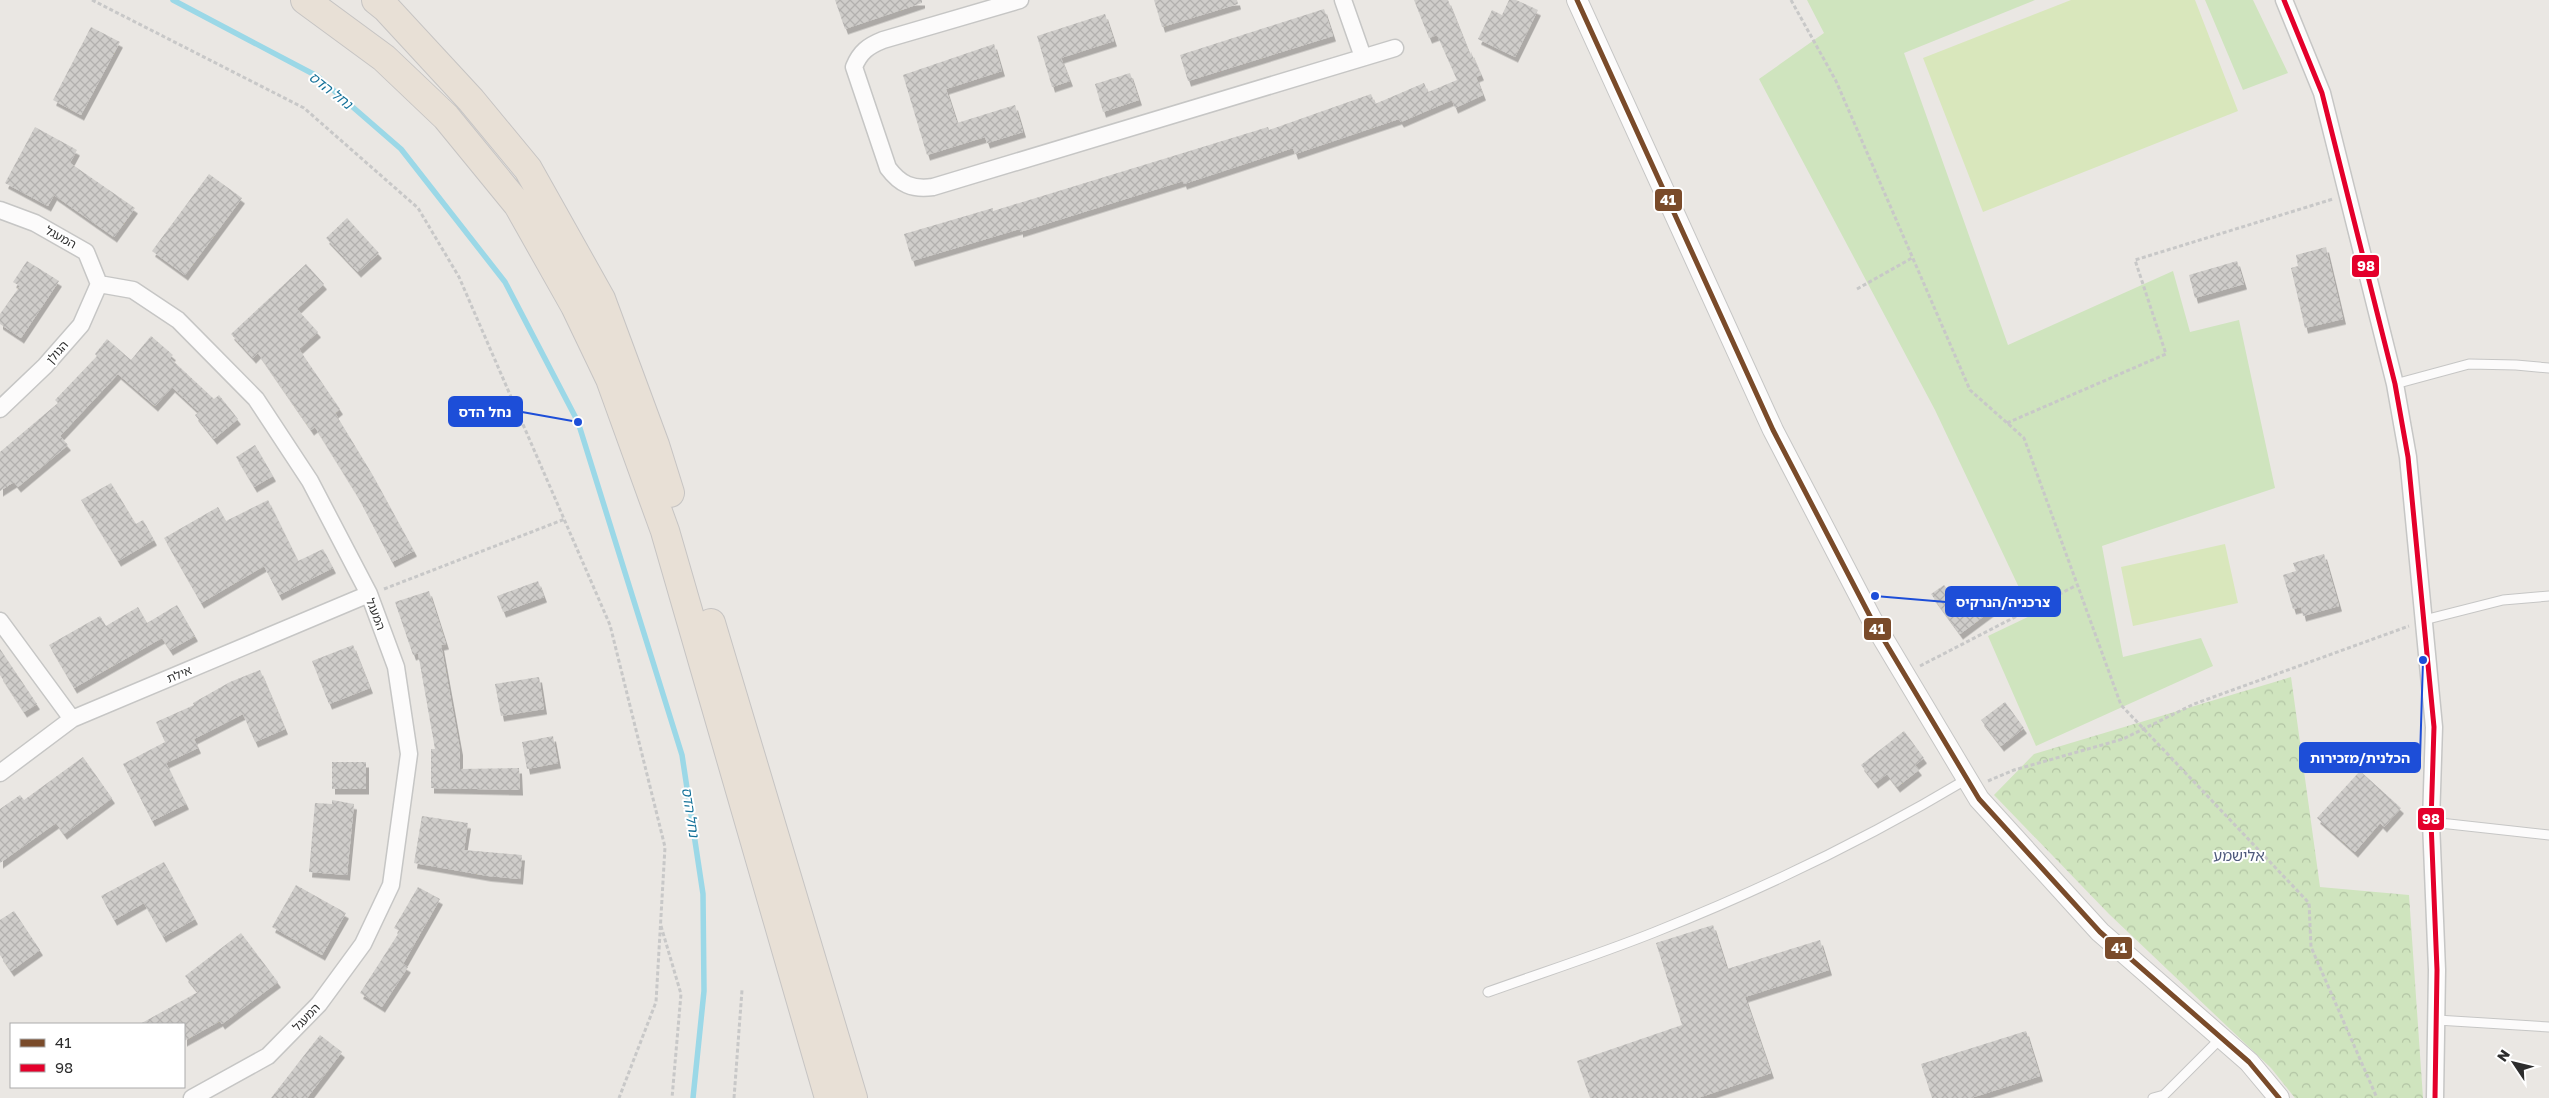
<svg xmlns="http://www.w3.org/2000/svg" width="2549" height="1098" font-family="'Golos Text','Noto Sans Hebrew',sans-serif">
<defs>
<pattern id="forest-crowns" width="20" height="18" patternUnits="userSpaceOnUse" patternTransform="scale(1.25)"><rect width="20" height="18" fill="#cfe4be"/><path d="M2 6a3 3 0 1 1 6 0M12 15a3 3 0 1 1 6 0" fill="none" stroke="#b2c4a4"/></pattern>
<pattern id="building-cross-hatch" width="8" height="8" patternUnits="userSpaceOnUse" patternTransform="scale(1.25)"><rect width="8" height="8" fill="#cfcdca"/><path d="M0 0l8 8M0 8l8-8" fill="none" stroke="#b2b0ae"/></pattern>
<filter id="shadow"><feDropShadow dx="3" dy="5.5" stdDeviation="0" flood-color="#0004"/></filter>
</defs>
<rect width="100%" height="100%" fill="#eae7e3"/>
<!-- forest -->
<path fill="url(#forest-crowns)" d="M2291,677L2320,887L2409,895L2423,1098H2295L2271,1068L2109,914L1994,795L2034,754Z"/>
<!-- park -->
<path fill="#cfe4be" d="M1807,0H2035L1904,53L2008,345L2173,271L2190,332L2239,320L2275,488L2102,546L2123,657L2201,638L2213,666L2036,746L1988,636L2032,615L1935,410L1759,79L1824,33Z
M2205,0H2253L2288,73L2243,90Z"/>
<!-- pitch -->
<path fill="#d9e7bc" d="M2071,0H2195L2238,111L1983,212L1923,58Z
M2225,544L2238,603L2133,626L2121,567Z"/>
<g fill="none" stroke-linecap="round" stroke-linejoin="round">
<!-- stream -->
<path stroke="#9bd8e7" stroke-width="5.5" d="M173,0L317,76L401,149L505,282L578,422L682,755L703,894L704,991L693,1098"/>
</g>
<!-- building -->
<path fill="url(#building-cross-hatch)" filter="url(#shadow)" d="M835,0H922V3L845,29Z
M1154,0H1237L1238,4L1162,27Z
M1414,0H1448L1470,55L1471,52L1481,75L1476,77L1483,95L1455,108L1452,100L1401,122L1399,119L1295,154L1293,148L1184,184L1183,181L1020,232V229L912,261L904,234L993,208V211L1268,127L1269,130L1371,94L1375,104L1424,83L1428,92L1457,80L1437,35L1429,38Z
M1509,0H1516L1538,10L1515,57L1478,39L1492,10L1502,15Z
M1324,9L1333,36L1188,81L1180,55Z
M1105,14L1114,41L1061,58L1070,81L1052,87L1037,36Z
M91,27L120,42L81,115L53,100Z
M994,44L1002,71L946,89L957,123L1015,105L1023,132L987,143L985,137L927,155L903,75Z
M1130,73L1139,100L1103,112L1095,84Z
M35,127L77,150L70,163L135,208L114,237L54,195L48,206L5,183Z
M209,174L242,198L185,275L152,251Z
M347,218L379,253L358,272L326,238Z
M2326,247L2343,319L2305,328L2291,268L2298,266L2296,255Z
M27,261L59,281L21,338L0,324V314L20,286L13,282Z
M2237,261L2244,284L2195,298L2189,275Z
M306,264L324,284L297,309L318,332L299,349L340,409L335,413L372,474L414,551L392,562L357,495L315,427L311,430L258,353L253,358L231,334Z
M151,336L173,355L170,358L214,399L219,395L238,419L214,439L195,415L199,412L172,387L155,406L118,374L60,436L68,445L18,487L14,482L0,491V452L58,403L55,400L97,356L95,354L107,339L131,360Z
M255,445L273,476L254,487L236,457Z
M111,483L136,524L143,520L154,540L118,561L81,500Z
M268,500L298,561L323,549L333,568L279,595L264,566L201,603L164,538L218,507L226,521Z
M2324,554L2339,606L2303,616L2301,607L2293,609L2283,575L2296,571L2293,563Z
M538,581L544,597L503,612L497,596Z
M1944,585L1962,609L1980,595L1991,611L1960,634L1931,594Z
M429,591L446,644L441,645L460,750V769L519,768L520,790L431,788V749H435L418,653L413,655L395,602Z
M177,605L195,636L170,650L162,638L74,688L49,645L100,616L106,626L138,607L147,623Z
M353,645L370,688L329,704L312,661Z
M0,649L37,704L24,712L0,675Z
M260,670L285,729L255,742L243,714L194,739L198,748L166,763L186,804L152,821L123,764L165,742L156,722L194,705L193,703L230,682Z
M539,677L544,709L501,716L495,684Z
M2005,702L2024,728L2001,746L1981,720Z
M1904,731L1924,758L1915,765L1919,770L1897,787L1887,774L1875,783L1861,765Z
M553,736L558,763L527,769L522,742Z
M83,757L112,798L64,834L56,823L0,863V809L20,795L24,800Z
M332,762H366V789H332Z
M2360,771L2401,808L2384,827L2380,823L2355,852L2317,818Z
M332,800L354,804L347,875L309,872L315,803L332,804Z
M422,816L468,823L464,850L522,855L520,879L488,876L414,863Z
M164,862L195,919L163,937L144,903L114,920L101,896Z
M296,885L346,913L322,955L272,927Z
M418,887L440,899L403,964L408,967L382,1007L360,993L400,931L394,928Z
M14,911L40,950L11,971L0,955V920Z
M1713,925L1727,969L1820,940L1829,970L1745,997L1771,1073L1698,1098H1590L1577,1061L1682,1025L1656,943Z
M241,933L278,982L222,1024L220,1021L184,1041V1024H140L198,992L185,976Z
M2026,1031L2040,1076L1971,1098H1932L1921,1064Z
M320,1035L342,1052L307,1098H271Z"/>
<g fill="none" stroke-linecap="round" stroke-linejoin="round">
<defs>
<path id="service" d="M2395,384L2469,364L2516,365L2549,368
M2424,620L2503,600L2549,596
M2431,822L2549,835
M1488,992C1544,972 1600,954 1655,932C1763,889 1867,839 1967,779
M2437,1020L2549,1027
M2153,1098L2164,1095L2221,1038"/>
<path id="minor" d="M1020,0L883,40C868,46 860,52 854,67L888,168C900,184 912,190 933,187L1395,48
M1343,0L1363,57
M2284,0L2322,93L2395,384L2408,457L2434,727L2431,822L2437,970L2435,1098
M0,210L35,223L86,252L99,284L133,290L178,320L256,399L310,481L369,594L396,667L409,754L391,885L363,944L319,1004L268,1056L192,1098
M0,409L45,366L81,325L99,284
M0,621L72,719
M0,773L72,719L369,594"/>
<path id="tertiary" d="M1577,0L1773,430L1872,620L1979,799L2100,932L2249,1062L2279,1098"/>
<path id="trunk" d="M305,0L384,58L446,117L518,205L575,306L610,379L665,531L829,1098
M376,0L386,8L471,100L528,169L601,299L655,445L670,493
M711,623L853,1098"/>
</defs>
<!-- service casing -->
<use href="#service" stroke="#c6c6c5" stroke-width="11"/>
<!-- minor casing -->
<use href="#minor" stroke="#c6c6c5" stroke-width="19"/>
<!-- tertiary casing -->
<use href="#tertiary" stroke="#c6c6c5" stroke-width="22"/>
<!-- trunk casing -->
<use href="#trunk" stroke="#c6c4c3" stroke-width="30"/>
<!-- path -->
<path stroke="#c8c8c8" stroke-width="3" stroke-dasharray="4 2.5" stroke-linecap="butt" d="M92,0L304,108L418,208L459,277L610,625L665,847L656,1002L619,1098
M1791,0L1836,81L1970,390L2024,438L2121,705L2309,903L2311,947L2377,1098
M1857,289L1912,258
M2007,423L2166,354L2135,260L2333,199
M384,589L565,519
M1920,666L2077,585
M1988,781L2014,770L2123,739L2194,704L2409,626
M661,926L681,994L672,1098
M734,1098L742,990"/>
<!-- service -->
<use href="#service" stroke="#fcfbfb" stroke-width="9"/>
<!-- minor -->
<use href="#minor" stroke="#fcfbfb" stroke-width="16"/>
<!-- tertiary -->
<use href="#tertiary" stroke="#fcfbfb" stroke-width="20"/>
<!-- trunk -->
<use href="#trunk" stroke="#e8e0d6" stroke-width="28"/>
<defs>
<path id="bus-1" d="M1577,0L1773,430L1872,620L1979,799L2100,932L2249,1062L2279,1098"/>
<path id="bus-2" d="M2284,0L2322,93L2395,384L2408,457L2434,727L2431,822L2437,970L2435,1098"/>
</defs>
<!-- bus-1 casing -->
<use href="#bus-1" stroke="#fff" stroke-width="9"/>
<!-- bus-2 casing -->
<use href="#bus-2" stroke="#fff" stroke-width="9"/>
<!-- bus-1 -->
<use href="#bus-1" stroke="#7a4b2a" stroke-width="5"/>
<!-- bus-2 -->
<use href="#bus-2" stroke="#e4002b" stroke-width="5"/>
</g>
<g text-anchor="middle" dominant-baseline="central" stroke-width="4" stroke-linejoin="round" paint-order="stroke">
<!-- street labels -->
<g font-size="12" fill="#2d2d2d" stroke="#fff">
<text transform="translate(61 237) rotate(29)">המעגל</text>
<text transform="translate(57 352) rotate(-49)">הגולן</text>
<text transform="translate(376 614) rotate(69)">המעגל</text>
<text transform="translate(179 674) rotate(-23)">אילת</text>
<text transform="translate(306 1017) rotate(-46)">המעגל</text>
</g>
<!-- water labels -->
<g font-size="14" font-style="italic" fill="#147199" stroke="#fff">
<text transform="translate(331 90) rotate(38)">נחל הדס</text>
<text transform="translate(691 812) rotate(81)">נחל הדס</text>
</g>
<!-- quarter labels -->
<g font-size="15" fill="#4e597c" stroke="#fff">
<text x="2239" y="855">אלישמע</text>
</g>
</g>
<!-- callouts -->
<path fill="none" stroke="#1d4ed8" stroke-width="2" d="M578 422L522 412M1875 596L1946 602M2423 660L2420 758"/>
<g fill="#1d4ed8" stroke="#fff" stroke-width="2">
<circle cx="578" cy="422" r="5"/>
<circle cx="1875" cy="596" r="5"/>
<circle cx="2423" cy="660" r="5"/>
</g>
<g fill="#1d4ed8" stroke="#1d4ed8" stroke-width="2">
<rect x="449" y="397" width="73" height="29" rx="5"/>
<rect x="1946" y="587" width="114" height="29" rx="5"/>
<rect x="2300" y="743" width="120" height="29" rx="5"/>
</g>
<g font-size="14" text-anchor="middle" font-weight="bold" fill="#fff">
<text x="485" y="417">נחל הדס</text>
<text x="2003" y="607">צרכניה/הנרקיס</text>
<text x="2360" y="763">הכלנית/מזכירות</text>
</g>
<g stroke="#fff" stroke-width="2">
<rect x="1654" y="188" width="29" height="24" rx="5" fill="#7a4b2a"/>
<rect x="2351" y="254" width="29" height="24" rx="5" fill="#e4002b"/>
<rect x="1863" y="617" width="29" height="24" rx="5" fill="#7a4b2a"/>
<rect x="2417" y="807" width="28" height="24" rx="5" fill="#e4002b"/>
<rect x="2104" y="936" width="29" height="24" rx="5" fill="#7a4b2a"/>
</g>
<g font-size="14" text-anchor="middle" font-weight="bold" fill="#fff">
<text x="1668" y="205">41</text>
<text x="2366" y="271">98</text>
<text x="1877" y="634">41</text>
<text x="2431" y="824">98</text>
<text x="2119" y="953">41</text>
</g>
<!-- legend -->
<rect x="10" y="1023" width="175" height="65" fill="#ffffff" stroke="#ababab"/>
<rect x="20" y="1039" width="25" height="8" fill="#7a4b2a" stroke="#ababab"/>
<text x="55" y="1048" font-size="15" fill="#2d2d2d">41</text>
<rect x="20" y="1064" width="25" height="8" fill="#e4002b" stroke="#ababab"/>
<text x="55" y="1073" font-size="15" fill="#2d2d2d">98</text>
<!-- north arrow -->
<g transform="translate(2514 1063) rotate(305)" stroke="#ffffff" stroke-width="4" paint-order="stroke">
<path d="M0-4L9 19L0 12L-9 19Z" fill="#2d2d2d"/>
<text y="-8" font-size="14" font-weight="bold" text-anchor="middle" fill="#2d2d2d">N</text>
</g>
</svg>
